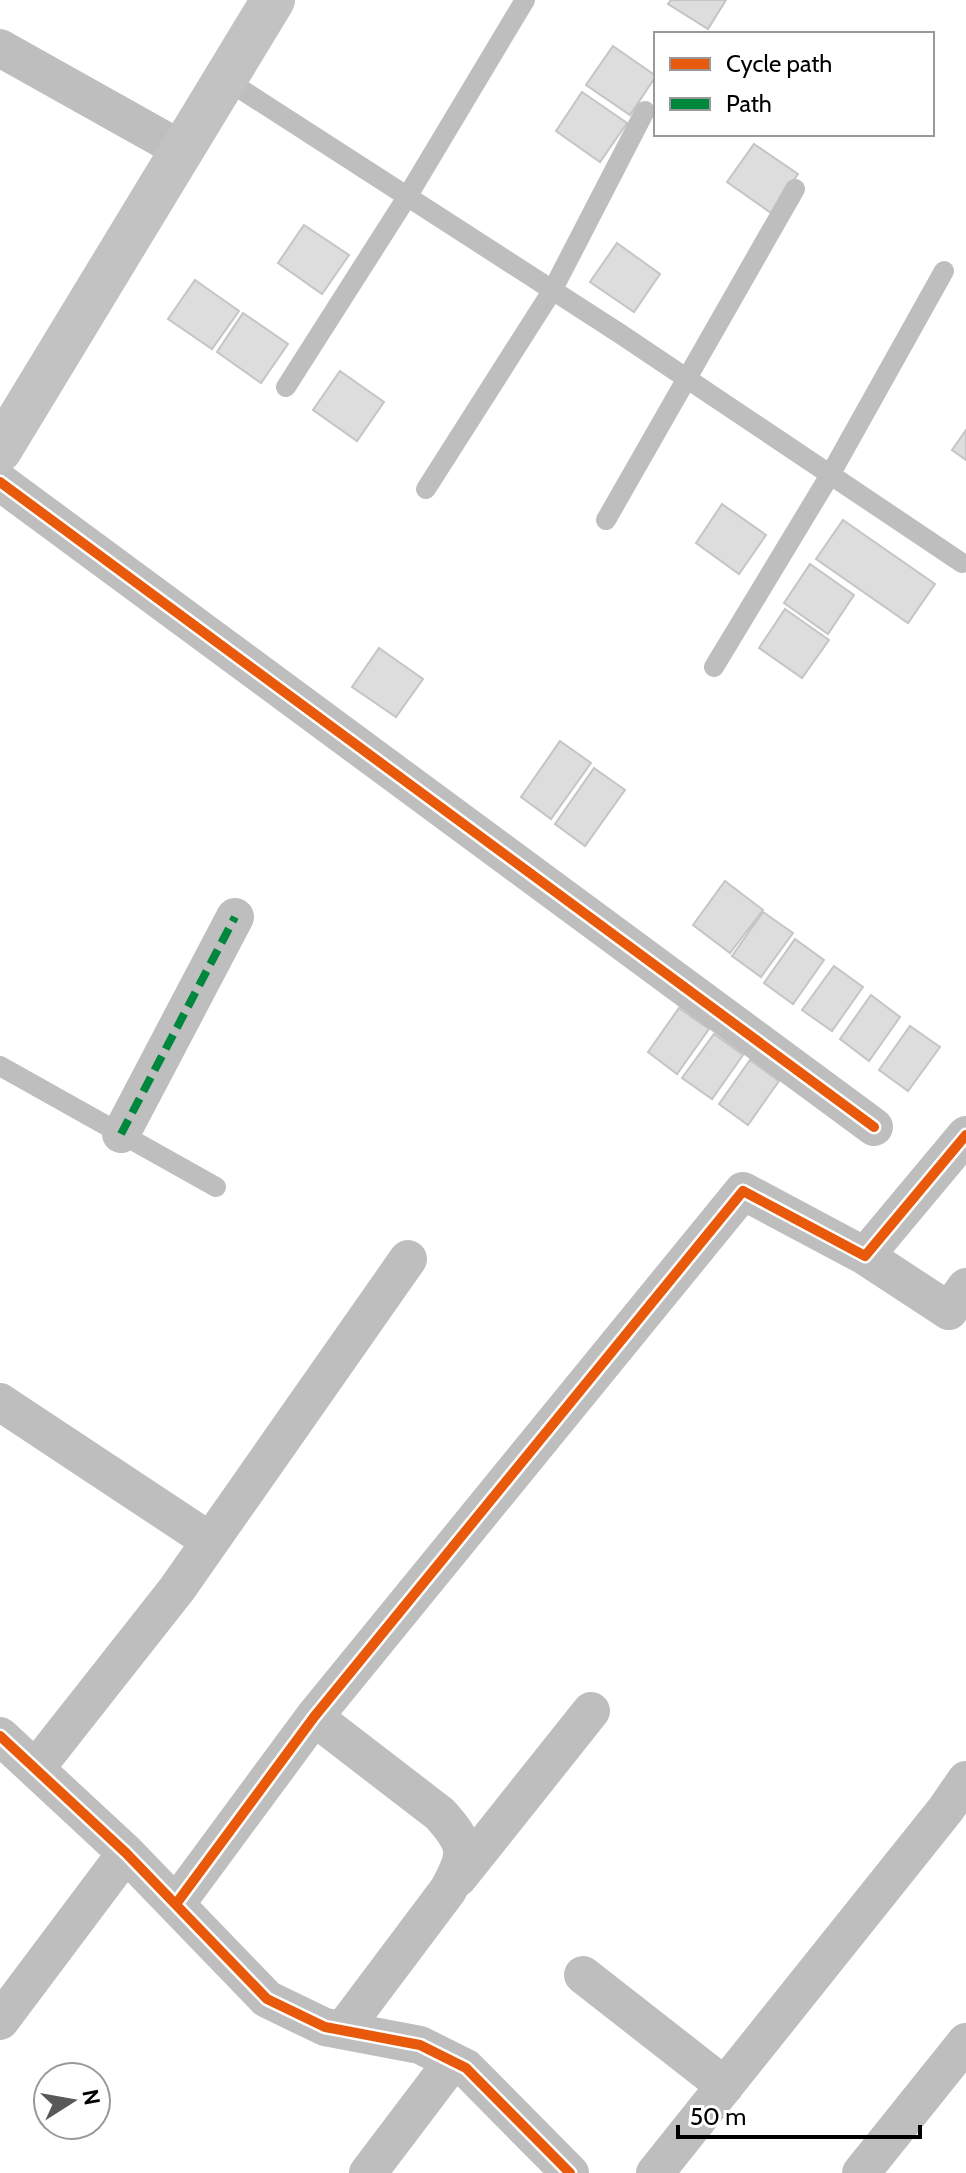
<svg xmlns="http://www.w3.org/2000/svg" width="966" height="2173" font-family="Cabin,sans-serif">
<rect width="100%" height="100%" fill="#fff"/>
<!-- building -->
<path fill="#ddd" stroke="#c5c5c5" stroke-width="2" d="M671,0H726L708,29L668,4Z
M613,46L656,76L630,115L586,85Z
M582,92L627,123L600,162L556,131Z
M754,144L798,174L771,213L727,182Z
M304,225L349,255L322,294L278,263Z
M617,243L660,274L634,312L590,282Z
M195,280L239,311L212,349L168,319Z
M243,313L288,344L261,383L217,352Z
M340,371L384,402L357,441L313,410Z
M966,430V460L952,450Z
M722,504L766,535L739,574L696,543Z
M843,520L935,584L908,623L816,559Z
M810,564L854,595L828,634L784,603Z
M785,609L829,640L802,678L759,648Z
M379,648L423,679L396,717L352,687Z
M560,741L591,763L551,819L521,797Z
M594,768L625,790L585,846L555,824Z
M725,881L763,910L730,953L693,925Z
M763,912L793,933L761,977L732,956Z
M795,939L824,960L793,1004L764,983Z
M834,966L863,987L832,1031L802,1010Z
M871,995L900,1017L869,1061L840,1039Z
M679,1008L709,1029L677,1074L648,1052Z
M910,1026L940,1047L908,1091L879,1070Z
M714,1034L743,1055L712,1099L682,1078Z
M750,1060L779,1081L748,1125L719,1104Z"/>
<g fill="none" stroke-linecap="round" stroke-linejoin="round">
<!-- lane -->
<path stroke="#bebebe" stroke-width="20" d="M225,79L619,333L962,563
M286,387L407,197L525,0
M426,489L552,291L645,111
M606,520L795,189
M714,667L830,475L944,271
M0,1066L216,1187"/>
<!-- street -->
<path stroke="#bebebe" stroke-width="38" d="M0,48L182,150
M0,482L874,1127
M121,1134L235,917
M865,1256L949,1311L966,1287
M0,1402L210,1541
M314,1717L440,1814C468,1845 468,1854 448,1890L343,2030
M0,1736L126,1853L267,1999L325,2027L420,2045L466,2068L570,2173
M36,1768L177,1589L408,1259
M458,1878L591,1711
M176,1904L314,1717L743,1191L865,1256L966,1135
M583,1975L725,2086
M0,2021L126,1853
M368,2173L452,2062
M655,2173L946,1809L966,1780
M861,2173L966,2042"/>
<!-- secondary -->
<path stroke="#c2c2c2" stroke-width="44" d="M0,450L273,0"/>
<!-- quiet -->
<path stroke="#00873e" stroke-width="8" stroke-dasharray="16 8" stroke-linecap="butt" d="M121,1134L235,917"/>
<defs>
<path id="cycleway" d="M0,482L874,1127
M0,1736L126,1853L267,1999L325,2027L420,2045L466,2068L570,2173
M176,1904L314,1717L743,1191L865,1256L966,1135"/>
</defs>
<!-- cycleway casing -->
<use href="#cycleway" stroke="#fff" stroke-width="15"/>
<!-- cycleway -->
<use href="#cycleway" stroke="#e8590c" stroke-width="10"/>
</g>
<!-- legend -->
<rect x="654" y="32" width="280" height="104" fill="#ffffff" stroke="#999999" stroke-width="2"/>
<rect x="670" y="58" width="40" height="12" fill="#e8590c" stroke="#999999" stroke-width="2"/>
<text x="726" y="72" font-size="24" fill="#000000">Cycle path</text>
<rect x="670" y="98" width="40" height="12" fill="#00873e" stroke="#999999" stroke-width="2"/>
<text x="726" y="112" font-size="24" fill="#000000">Path</text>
<!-- north arrow -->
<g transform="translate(72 2101) rotate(79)"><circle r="38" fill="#ffffff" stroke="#999999" stroke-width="2"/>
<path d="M0-6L14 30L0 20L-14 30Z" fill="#595959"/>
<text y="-12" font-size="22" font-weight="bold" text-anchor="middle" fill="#000000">N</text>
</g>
<!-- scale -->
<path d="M678 2125v12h242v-12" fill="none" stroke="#000000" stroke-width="4"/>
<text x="690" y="2125" font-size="24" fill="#000000" stroke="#ffffff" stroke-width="6" paint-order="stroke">50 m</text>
</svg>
